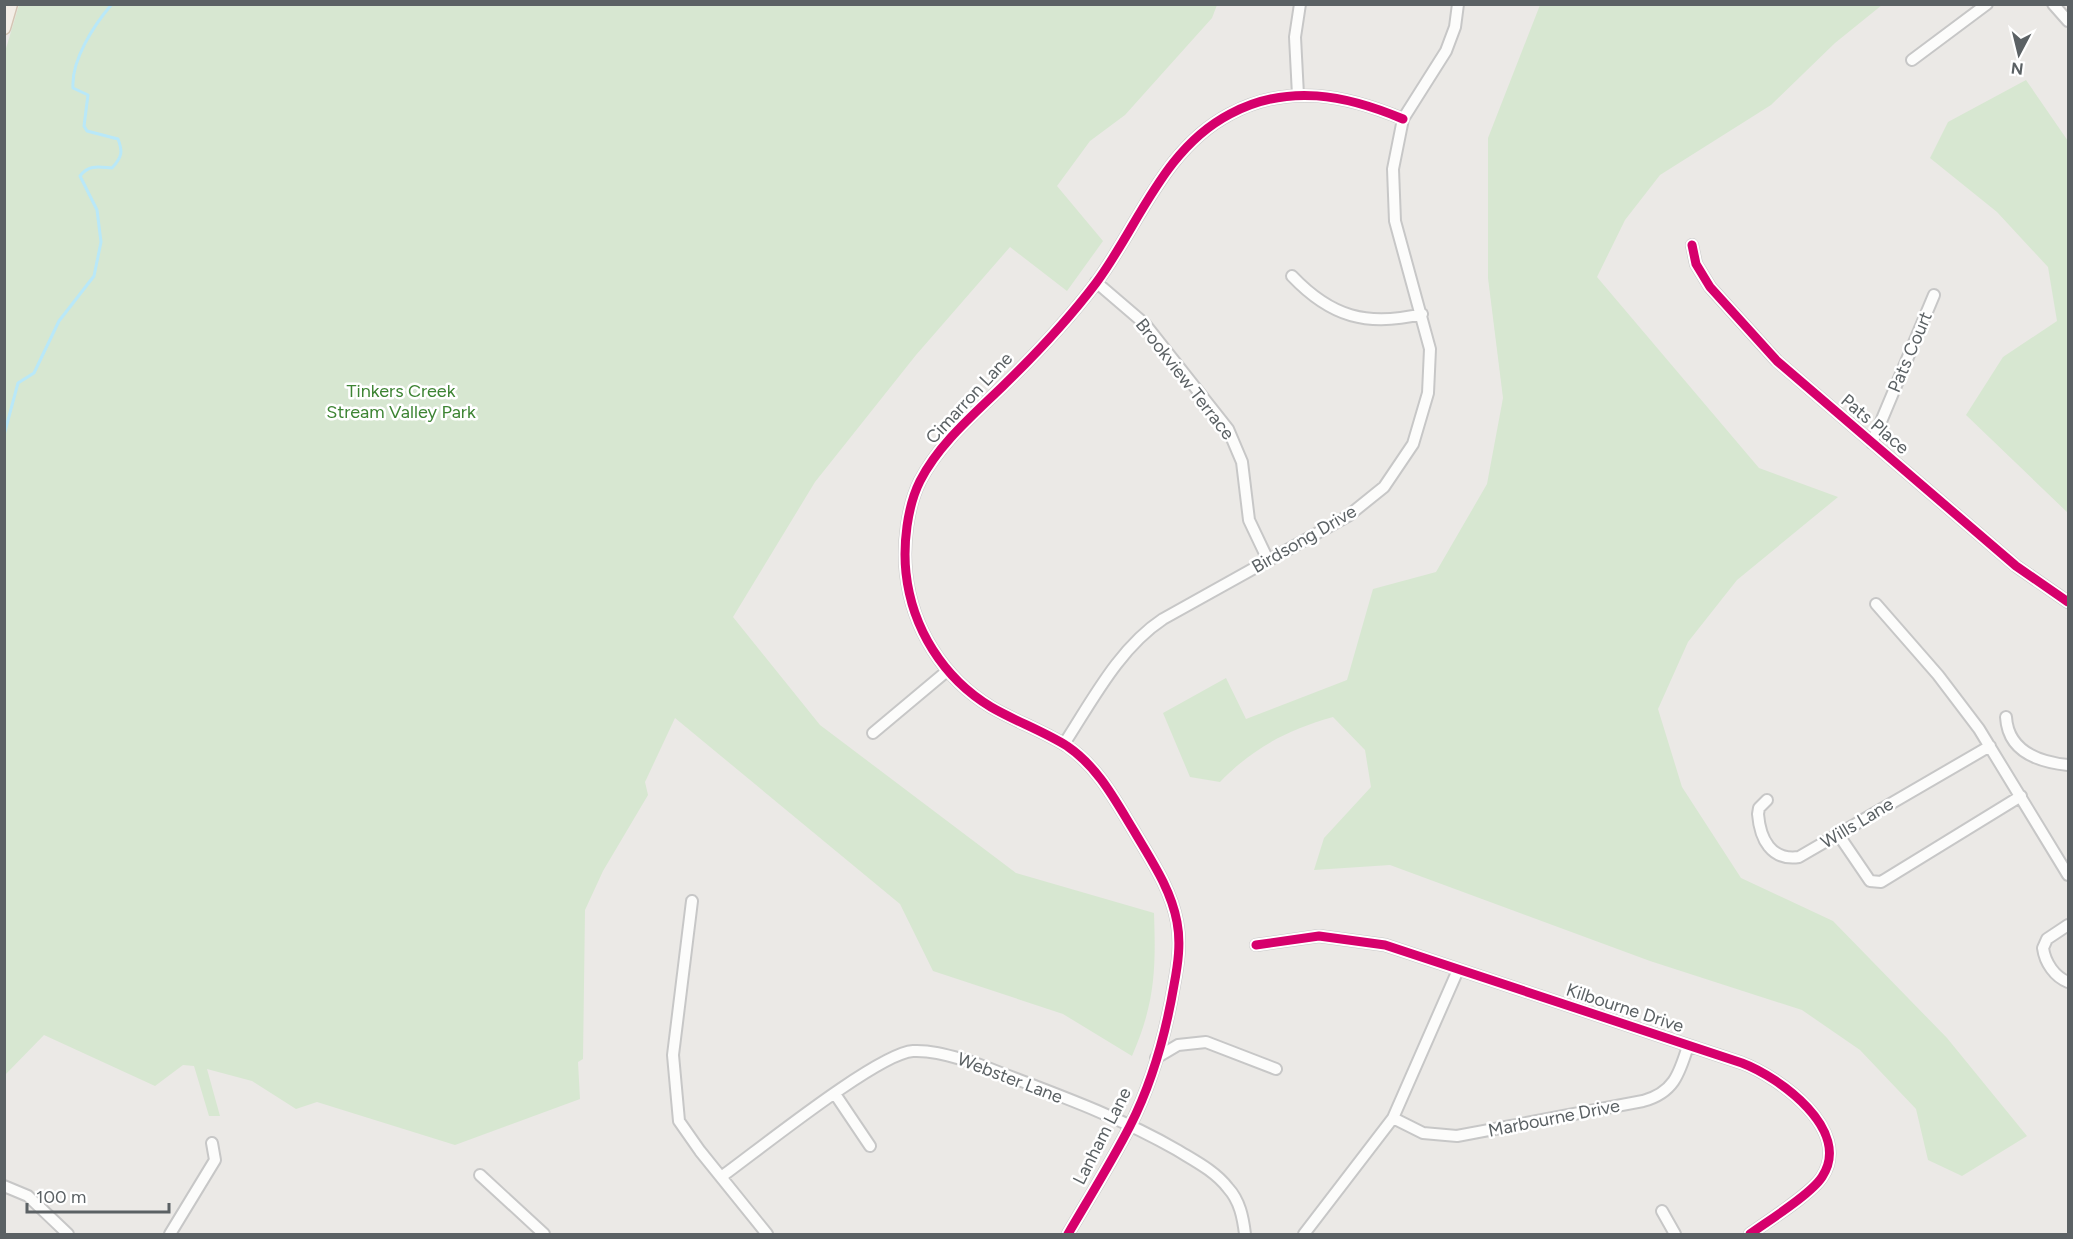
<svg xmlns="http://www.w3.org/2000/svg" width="2073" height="1239" font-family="Figtree,sans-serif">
<rect width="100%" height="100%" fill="#ebe9e6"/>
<!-- green -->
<path fill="#d7e7d1" d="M19,5H1217L1212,18L1125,115L1090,141L1057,186L1103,241L1067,291L1010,247L916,355L815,482L733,617L820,725L1016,873L1154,913C1156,970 1155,1003 1132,1056L1063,1014L933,971L900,904L675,718L645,782L648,795L603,871L585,910L583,1059L578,1062L580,1099L455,1145L317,1102L296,1109L252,1081L207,1069L220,1116H209L194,1066L183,1065L155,1086L44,1035L5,1075L4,55Z
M1540,5H1882L1835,43L1771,105L1660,175L1625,220L1597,277L1759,468L1838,497L1737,580L1688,642L1658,709L1682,787L1741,878L1833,921L1947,1038L2027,1136L1962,1176L1928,1160L1916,1109L1860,1050L1802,1010L1650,961L1390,865L1314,870L1324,838L1371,787L1365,750L1333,717C1287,730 1253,748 1220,782L1190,777L1163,713L1226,678L1246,719L1347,680L1373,589L1436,572L1487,484L1503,398L1488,278V138Z
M2026,80L2068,141V513L1966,415L2003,357L2057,321L2048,267L1997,212L1930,158L1948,122Z"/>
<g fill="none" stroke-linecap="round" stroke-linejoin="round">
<!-- stream -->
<path stroke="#b9e8f8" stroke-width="3" d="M4,435L18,383L34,373L59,321L94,276L101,242L97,210L80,176C89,164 99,167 112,168C122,157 123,152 118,139L87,131L84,126L88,95L73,88C71,60 94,25 112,4"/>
<defs>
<path id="minor" d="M2053,4L2068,21
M1912,60L1987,4
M1298,95L1295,37L1300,4
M1692,245L1696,264L1710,287L1777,361L2016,566L2068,602
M1292,276C1331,317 1367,327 1422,314
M1096,282L1145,324L1228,429L1242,462L1249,520L1268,560
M1872,443L1934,295
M1876,604L1938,675L1979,729L2068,875
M2006,717C2008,751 2038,762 2068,765
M873,733L947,671
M1064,744C1092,701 1119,648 1163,619L1348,516L1384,487L1413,444L1428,393L1430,349L1395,221L1393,169L1403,119L1446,51L1455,27L1458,4
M1767,800L1759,808L1758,814C1760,839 1771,861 1799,857L1990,746
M1838,834L1870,881L1881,882L2021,796
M692,901L673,1055L679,1121L700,1151L767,1234
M2068,925L2047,939L2043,948C2045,963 2055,977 2068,982
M1256,945L1319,936L1385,945L1742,1063C1779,1077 1853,1130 1822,1177C1811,1194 1768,1221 1750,1234
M1156,1058L1178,1045L1206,1042L1276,1069
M835,1094L870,1146
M1393,1118L1423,1133L1457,1136L1643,1101C1673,1093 1679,1075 1688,1046
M480,1175L544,1234
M721,1177C756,1152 878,1053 913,1051C933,1050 953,1057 972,1062C1041,1089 1113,1113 1177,1150C1195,1161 1215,1171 1228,1188C1240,1201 1243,1218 1245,1234
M4,1186L28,1196L68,1234
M1662,1211L1675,1234
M170,1234L215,1160L212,1143
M1068,1234C1089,1198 1111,1163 1130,1126C1152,1083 1166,1032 1174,985C1178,964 1181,943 1177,922C1171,889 1151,860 1134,831C1115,800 1098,767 1067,746C1043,731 1015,721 991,707C943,678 912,628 906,573C903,545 907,507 920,481C939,444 972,416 1002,387C1035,355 1068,320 1096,283C1139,225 1163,149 1230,114C1288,83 1346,95 1403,119
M1304,1234L1393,1118L1458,970"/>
<path id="major" d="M4,28L11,4"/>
</defs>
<!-- minor casing -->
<use href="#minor" stroke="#c7c7c7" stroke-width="14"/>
<!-- major casing -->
<use href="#major" stroke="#d4c5b3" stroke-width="15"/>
<!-- minor -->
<use href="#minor" stroke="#fcfcfb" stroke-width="10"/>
<!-- major -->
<use href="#major" stroke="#f3eee7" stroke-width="12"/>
<defs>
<path id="cycleway" d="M1692,245L1696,264L1710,287L1777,361L2016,566L2068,602
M1256,945L1319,936L1385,945L1742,1063C1779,1077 1853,1130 1822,1177C1811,1194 1768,1221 1750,1234
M1068,1234C1089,1198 1111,1163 1130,1126C1152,1083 1166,1032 1174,985C1178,964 1181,943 1177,922C1171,889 1151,860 1134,831C1115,800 1098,767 1067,746C1043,731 1015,721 991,707C943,678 912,628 906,573C903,545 907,507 920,481C939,444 972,416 1002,387C1035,355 1068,320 1096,283C1139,225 1163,149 1230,114C1288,83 1346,95 1403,119"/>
</defs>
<!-- cycleway casing -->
<use href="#cycleway" stroke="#fff" stroke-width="13"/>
<!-- cycleway -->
<use href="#cycleway" stroke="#d6006c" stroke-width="9"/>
</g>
<g text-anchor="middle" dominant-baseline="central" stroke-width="5" stroke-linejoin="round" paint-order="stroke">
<!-- street labels -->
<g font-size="18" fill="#5b6164" stroke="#fff">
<text transform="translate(1910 352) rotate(-67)">Pats Court</text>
<text transform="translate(1185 379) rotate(52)">Brookview Terrace</text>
<text transform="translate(969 398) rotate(-47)">Cimarron Lane</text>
<text transform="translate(1875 424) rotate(40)">Pats Place</text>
<text transform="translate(1304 539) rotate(-30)">Birdsong Drive</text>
<text transform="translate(1857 823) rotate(-31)">Wills Lane</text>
<text transform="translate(1625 1008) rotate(18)">Kilbourne Drive</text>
<text transform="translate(1010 1078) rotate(21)">Webster Lane</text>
<text transform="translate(1554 1118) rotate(-11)">Marbourne Drive</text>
<text transform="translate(1102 1136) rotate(-63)">Lanham Lane</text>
</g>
<!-- park labels -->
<g font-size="18" fill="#3d8433" stroke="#fff">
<text x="401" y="391">Tinkers Creek<tspan x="401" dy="21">Stream Valley Park</tspan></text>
</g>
</g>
<!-- border -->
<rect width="2073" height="1239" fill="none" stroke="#5b6164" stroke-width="12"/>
<!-- north arrow -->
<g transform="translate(2019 54) rotate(187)" stroke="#ffffff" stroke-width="4.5" paint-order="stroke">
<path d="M0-4.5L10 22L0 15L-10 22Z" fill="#5b6164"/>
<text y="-9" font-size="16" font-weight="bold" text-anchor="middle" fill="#5b6164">N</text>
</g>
<!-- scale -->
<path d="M27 1203v9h142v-9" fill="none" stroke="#5b6164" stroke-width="3"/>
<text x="36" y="1203" font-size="18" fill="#5b6164" stroke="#ffffff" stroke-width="4.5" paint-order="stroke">100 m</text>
</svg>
